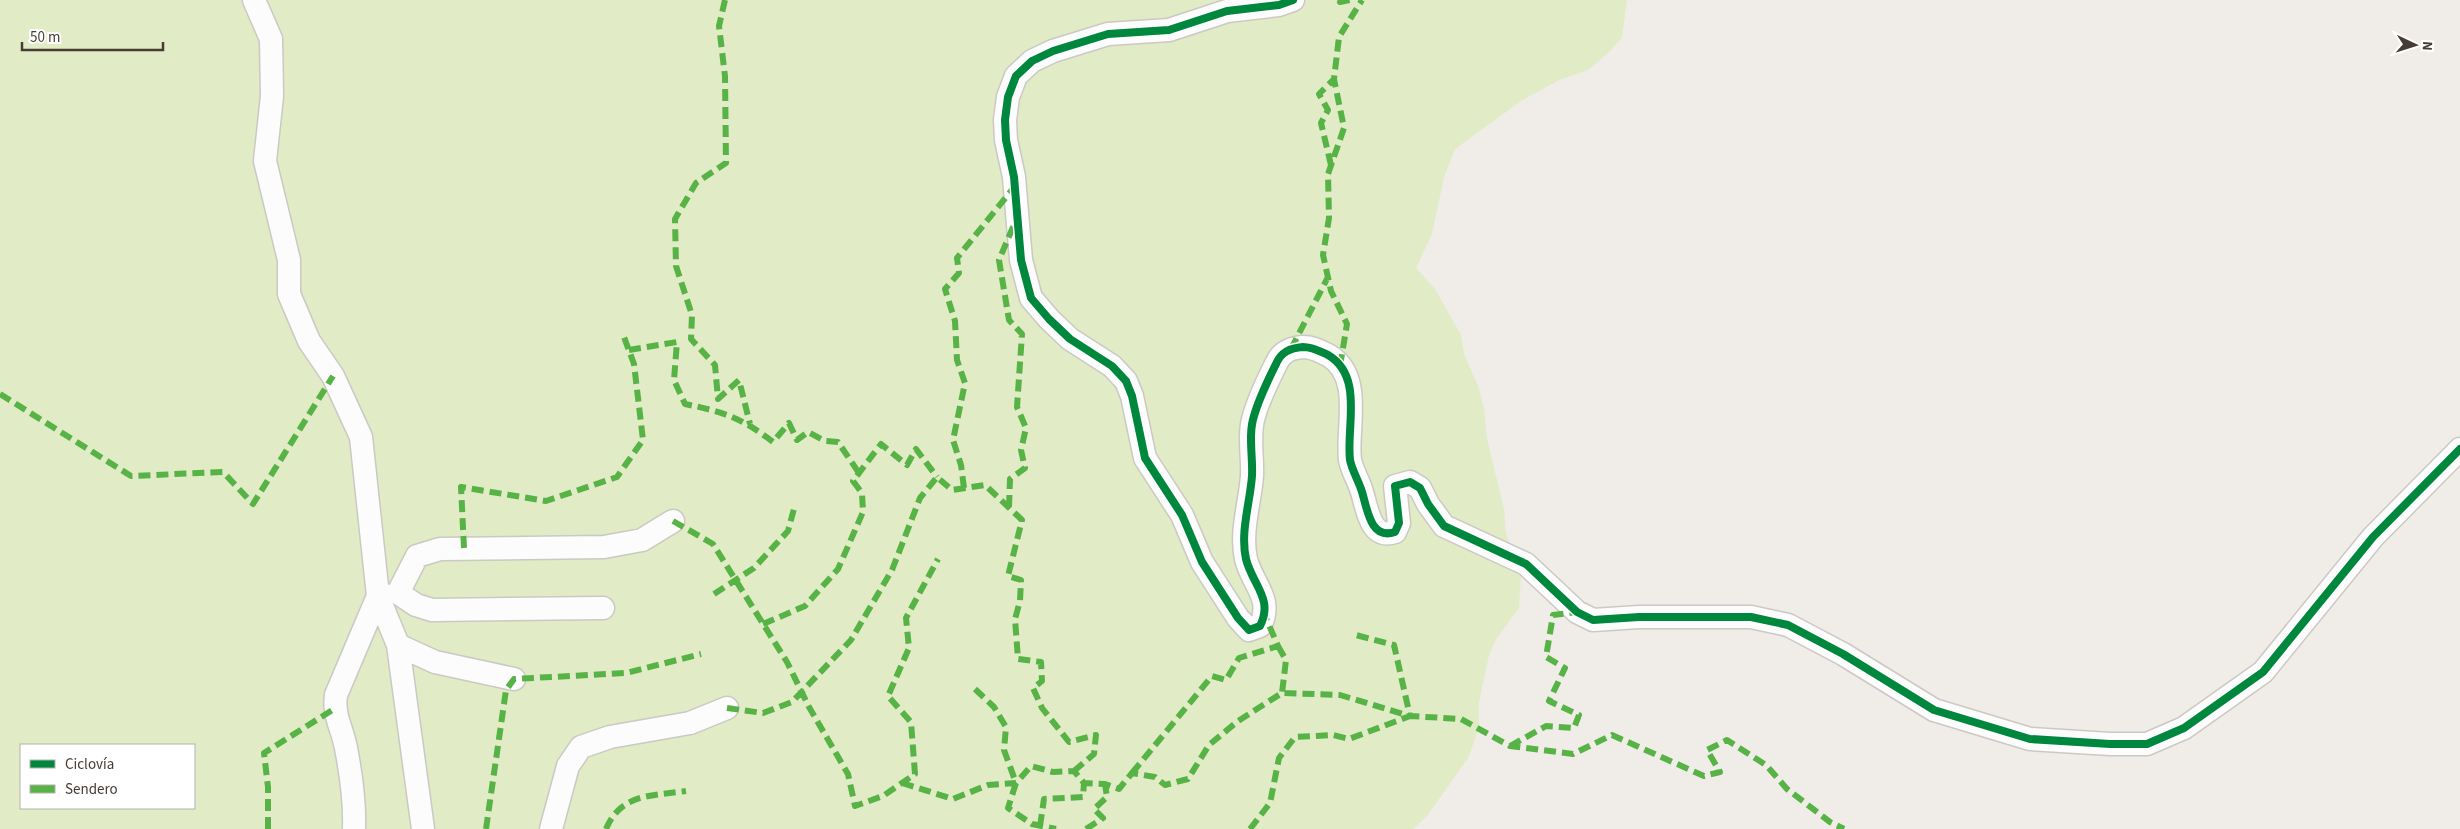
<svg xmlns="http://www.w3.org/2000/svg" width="2460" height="829" font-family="'Source Sans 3',sans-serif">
<rect width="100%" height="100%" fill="#f0ece8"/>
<!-- green -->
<path fill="#e1ebc5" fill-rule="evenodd" d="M0,0H1627L1622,38L1607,54L1588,70L1559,80L1521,101L1455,149L1444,177L1432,234L1416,268L1435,289L1461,335L1464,354L1478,386L1484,408L1487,439L1504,509L1506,534L1521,575L1519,608L1496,639L1489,655L1479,702V728L1468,758L1427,816L1413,829H0ZM21,745H194V808H21Z"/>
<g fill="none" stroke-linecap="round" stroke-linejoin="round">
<defs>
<path id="minor" d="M254,0L271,39L272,96L265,161L289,260V294L309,341L333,376L361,437L378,596L398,645L423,829
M1293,0L1279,5L1227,11L1169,30L1108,34L1053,51L1032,61L1016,76L1008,97L1005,120L1006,140L1014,177L1021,260L1031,298L1049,319L1070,339L1112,366L1126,381L1132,396L1145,458L1182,515L1202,562L1238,618L1249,630L1260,626C1274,599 1252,584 1246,559C1240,532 1250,503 1252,476C1253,457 1248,434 1254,416C1259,398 1268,380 1276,364C1281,352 1290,348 1303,347C1313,347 1319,351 1328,355C1364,376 1346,427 1350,460C1352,470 1358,480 1361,489C1367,505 1369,541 1395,532L1399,523L1395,486L1410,482L1420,488L1428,504L1444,526L1526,564L1577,612L1593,620L1639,617H1751L1788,625L1843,654L1934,710L2030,739L2110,744H2147L2184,728L2263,672L2373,537L2460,449
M603,608L432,610L416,605L398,593L417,556L440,549L604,547L642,540L673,521
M398,645L435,662L514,679
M354,829C355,802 351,774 346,748C342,727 333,716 336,695L378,596L385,595
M551,829L568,766L581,747L610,737L690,723L727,708"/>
</defs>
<!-- minor casing -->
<use href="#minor" stroke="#ccc8c4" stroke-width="25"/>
<!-- minor -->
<use href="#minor" stroke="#fdfcfc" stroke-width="22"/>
<!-- quiet -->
<path stroke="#57b346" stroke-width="6" stroke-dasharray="12 6" stroke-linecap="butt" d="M725,0L719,26L725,76L726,163L696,183L675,219L676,266L692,315L691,339L715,365L718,399L739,380L750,424
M1341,0L1340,2L1350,0
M1331,165L1321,123L1328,110L1319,94L1334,79
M1291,349L1328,277
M629,350L677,342L674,380L685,404C724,412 742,418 773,442L789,423L797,440L808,432L825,441L838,442L859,473
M1340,366L1347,324L1331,291L1323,255L1329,218L1328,174L1344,128L1334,79L1339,37L1362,0
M0,394L131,476L223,472L253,504L333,376
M964,488L961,465L953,440L965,383L957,360L955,321L945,289L959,273L957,258L1015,186
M1009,507L1010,479L1025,468L1021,450L1026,428L1017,407L1022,334L1009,320L999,260L1016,220
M673,521L713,544L787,662L809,707L848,774L855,806L883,796L915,774L911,722L888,696L909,648L906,618L938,559
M464,548L461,487L546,501L617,477L643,440L634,364L624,337
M714,594L754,568L788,531L795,505
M763,624L805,606L838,569L863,512L862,493L853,481L881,444L907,465L916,449L937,477
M1278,646L1286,660L1282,693
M975,689L994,707L1006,727L1004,750L1016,783L1008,808L1032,824L1056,829
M727,708L763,713L792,702L851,640L892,570L920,498L937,477L952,490L985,485L1022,520L1008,576L1021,580L1020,601L1015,619L1018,659L1041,662L1042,681L1033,688L1042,708L1069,742L1096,735L1094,754L1074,771
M1510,746L1546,726L1574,728L1579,715L1549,701L1565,668L1546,657L1553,615L1577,612
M1132,773L1212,676L1226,680L1239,658L1278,646L1265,616
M902,783L953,799L988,785L1016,783L1031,766L1053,772L1074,771L1084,783L1105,784L1119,789L1132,773L1155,777L1165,785L1188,779L1209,745L1238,721L1282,693L1340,695L1410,716L1461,719L1510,746L1573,754L1612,735L1704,776L1720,772L1707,750L1727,740L1766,765L1787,789L1830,822L1844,829
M1040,826L1044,799L1083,797L1084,783
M268,829V787L264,753L334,709
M486,829L506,690L514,679L626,673L701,654
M606,829C621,793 652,796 686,791
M1086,829L1103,818L1094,809L1107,797L1105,784
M1250,829L1270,803L1279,758L1295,737L1333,735L1349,739L1410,716L1394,645L1356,635"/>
<defs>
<path id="cycleway" d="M1293,0L1279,5L1227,11L1169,30L1108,34L1053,51L1032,61L1016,76L1008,97L1005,120L1006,140L1014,177L1021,260L1031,298L1049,319L1070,339L1112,366L1126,381L1132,396L1145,458L1182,515L1202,562L1238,618L1249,630L1260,626C1274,599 1252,584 1246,559C1240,532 1250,503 1252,476C1253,457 1248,434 1254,416C1259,398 1268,380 1276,364C1281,352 1290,348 1303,347C1313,347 1319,351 1328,355C1364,376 1346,427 1350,460C1352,470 1358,480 1361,489C1367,505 1369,541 1395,532L1399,523L1395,486L1410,482L1420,488L1428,504L1444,526L1526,564L1577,612L1593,620L1639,617H1751L1788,625L1843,654L1934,710L2030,739L2110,744H2147L2184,728L2263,672L2373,537L2460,449"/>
</defs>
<!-- cycleway casing -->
<use href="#cycleway" stroke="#fff" stroke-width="11"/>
<!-- cycleway -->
<use href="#cycleway" stroke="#00873e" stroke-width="8"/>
</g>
<!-- legend -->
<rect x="20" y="744" width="175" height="65" fill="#ffffff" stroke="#b5b1ad"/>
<rect x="30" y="760" width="25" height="8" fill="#00873e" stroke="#b5b1ad"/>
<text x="65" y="769" font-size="15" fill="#463c33">Ciclovía</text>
<rect x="30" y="785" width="25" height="8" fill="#57b346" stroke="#b5b1ad"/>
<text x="65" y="794" font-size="15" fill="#463c33">Sendero</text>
<!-- north arrow -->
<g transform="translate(2415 45) rotate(94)" stroke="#ffffff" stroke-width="4" paint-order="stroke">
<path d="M0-4L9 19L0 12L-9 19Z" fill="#463c33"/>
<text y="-8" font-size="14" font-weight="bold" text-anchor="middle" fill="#463c33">N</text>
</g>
<!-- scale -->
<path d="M22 42v8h141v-8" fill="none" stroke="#463c33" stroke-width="2.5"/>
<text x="30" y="42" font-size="15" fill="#463c33" stroke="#ffffff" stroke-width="4" paint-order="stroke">50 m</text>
</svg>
